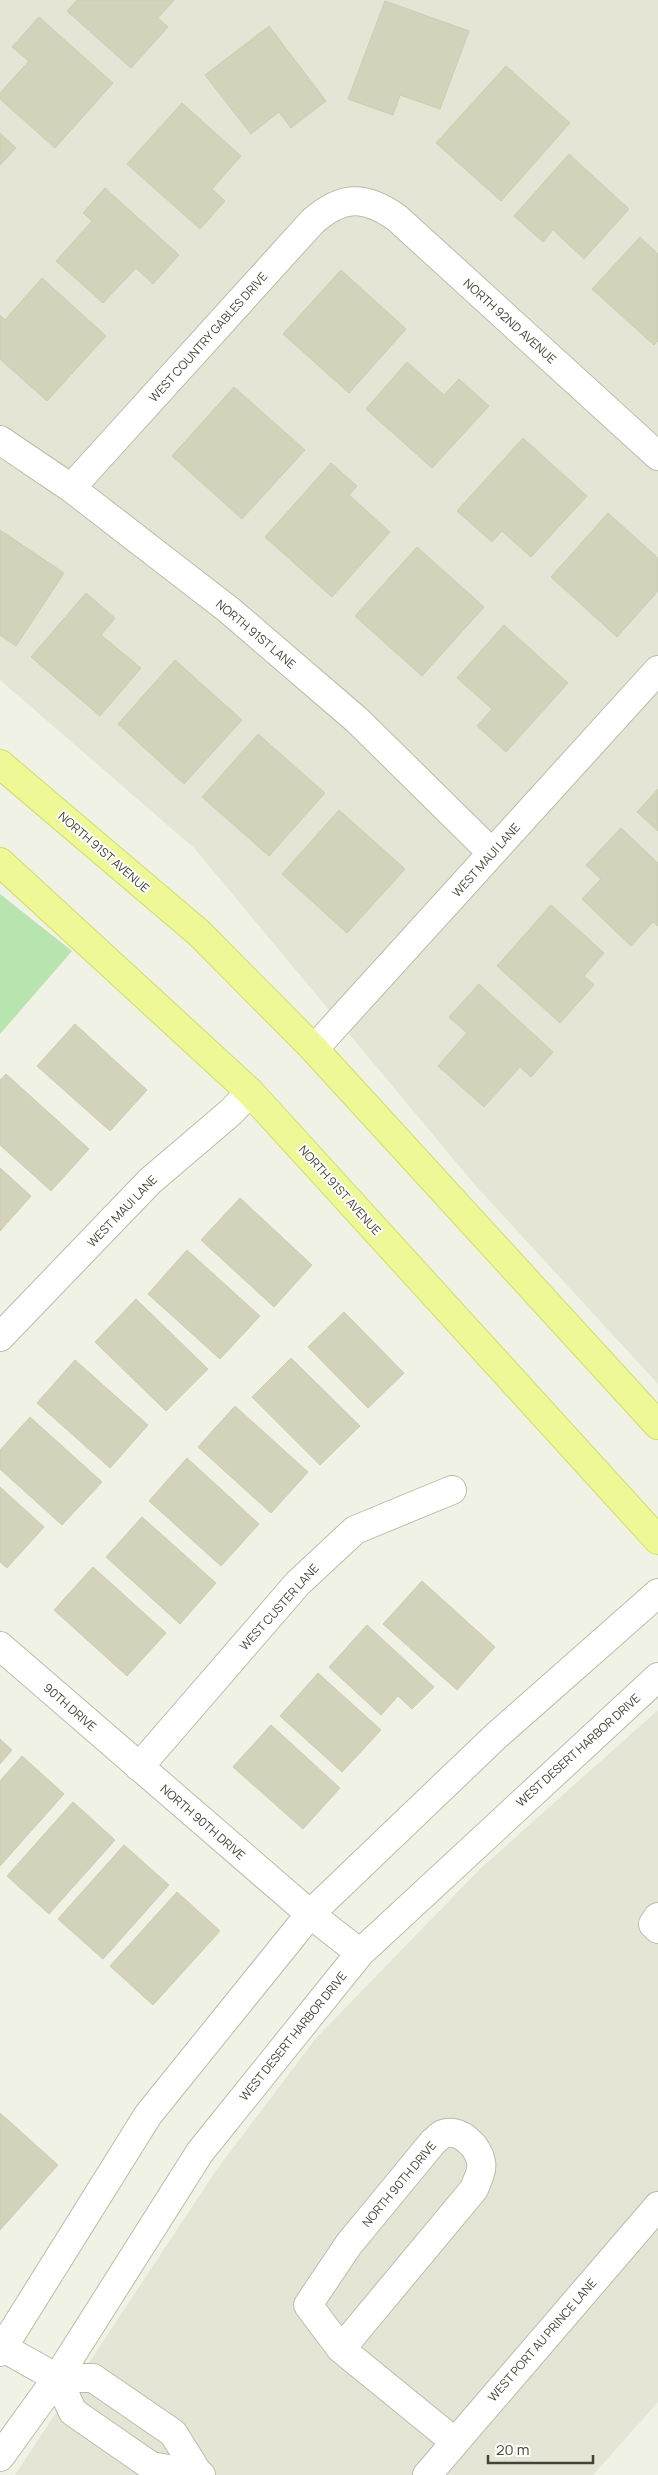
<svg xmlns="http://www.w3.org/2000/svg" width="658" height="2475" font-family="Manrope,sans-serif">
<rect width="100%" height="100%" fill="#f0f2e5"/>
<!-- residential -->
<path fill="#e4e5d4" d="M0,0H658V1384L475,1185L194,848L0,680Z
M658,1710V2402L593,2475H15L217,2169L317,2037L480,1869Z"/>
<!-- green -->
<path fill="#b8e4b0" d="M0,894L72,951L0,1034Z"/>
<!-- building -->
<path fill="#d3d2bb" stroke="#cdcdaf" d="M77,0H174L158,18L168,27L131,68L67,11Z
M385,1L469,31L440,109L400,95L393,115L348,99Z
M39,17L113,83L55,148L0,99V93L29,61L12,47Z
M269,26L326,101L291,128L279,112L251,134L205,75Z
M506,66L570,123L501,201L436,143Z
M182,103L241,156L212,189L225,201L200,229L127,164Z
M0,133L16,148L0,165Z
M569,154L629,209L584,259L553,230L543,242L514,216Z
M105,188L179,255L153,284L136,268L103,303L56,261L92,221L83,213Z
M640,237L658,254V341L654,345L592,289Z
M341,270L406,329L349,393L283,334Z
M42,278L106,336L47,401L0,359V315L5,320Z
M407,362L444,395L459,379L489,406L432,468L366,409Z
M234,387L305,450L242,519L172,456Z
M523,438L587,496L531,557L502,531L492,542L457,511Z
M331,463L357,486L349,495L390,532L332,597L265,537Z
M608,513L658,558V591L617,637L551,577Z
M0,530L64,573L16,646L0,635Z
M417,547L484,607L422,676L355,616Z
M86,593L115,618L101,635L141,668L100,716L31,657Z
M504,625L568,683L506,752L477,726L492,709L457,678Z
M175,660L242,720L184,784L118,724Z
M258,734L325,793L269,856L202,797Z
M658,789V831L637,812Z
M339,810L405,869L347,933L282,874Z
M621,828L658,863V926L653,922L631,946L582,899L601,879L586,865Z
M551,905L604,953L584,976L594,985L560,1023L497,966Z
M479,984L553,1052L531,1077L520,1067L484,1107L438,1066L467,1033L449,1017Z
M75,1024L147,1090L110,1131L37,1066Z
M6,1074L89,1149L51,1191L0,1145V1080Z
M0,1168L31,1196L0,1231Z
M240,1198L312,1265L274,1307L201,1240Z
M187,1250L260,1316L220,1359L148,1294Z
M136,1299L208,1369L166,1411L95,1342Z
M344,1312L404,1373L368,1408L308,1347Z
M291,1358L360,1426L320,1465L252,1397Z
M75,1360L148,1425L110,1468L37,1403Z
M235,1406L308,1472L271,1513L198,1447Z
M30,1417L102,1482L62,1525L0,1469V1450Z
M187,1458L259,1524L221,1566L149,1501Z
M0,1487L44,1527L7,1568L0,1562Z
M142,1517L216,1583L180,1624L106,1557Z
M93,1567L166,1633L127,1676L54,1610Z
M422,1581L495,1647L457,1690L383,1624Z
M367,1625L434,1687L412,1709L398,1696L381,1715L329,1667Z
M318,1673L381,1730L342,1772L280,1716Z
M271,1725L340,1788L303,1829L233,1767Z
M0,1739L12,1750L0,1764Z
M22,1756L64,1794L0,1866V1781Z
M73,1802L115,1840L49,1914L7,1876Z
M124,1845L169,1885L103,1959L58,1919Z
M177,1892L220,1931L153,2005L110,1966Z
M0,2113L58,2165L0,2230Z"/>
<g fill="none" stroke-linecap="round" stroke-linejoin="round">
<defs>
<path id="minor" d="M0,440L71,488L229,610L357,720L492,853
M71,488L312,222C342,195 365,195 397,218L658,456
M314,1049L658,670
M0,1337L150,1181L231,1112L250,1092
M0,1646L310,1914L360,1953
M139,1767L298,1583L355,1530L452,1490
M658,1917L653,1924L658,1929
M0,2346L57,2378H93L173,2433L198,2473
M341,2349L474,2189C477,2181 483,2170 481,2162C478,2146 460,2128 443,2134C440,2135 436,2140 433,2142L349,2244L308,2305L341,2349L455,2442
M0,2352L148,2115L310,1914L496,1736L658,1593
M57,2378L73,2412L151,2466L201,2475
M0,2457L57,2378L200,2152L360,1953L658,1677
M427,2475L658,2206"/>
<path id="major" d="M0,764L199,933L314,1049L658,1425
M0,862L250,1092L658,1540"/>
</defs>
<!-- minor casing -->
<use href="#minor" stroke="#bbbca8" stroke-width="30"/>
<!-- major casing -->
<use href="#major" stroke="#d2dd68" stroke-width="30"/>
<!-- minor -->
<use href="#minor" stroke="#fff" stroke-width="28"/>
<!-- major -->
<use href="#major" stroke="#eef897" stroke-width="28"/>
</g>
<g text-anchor="middle" dominant-baseline="central" stroke-width="4" stroke-linejoin="round" paint-order="stroke">
<!-- street labels -->
<g font-size="12" fill="#444435" stroke="#fff">
<text transform="translate(510 321) rotate(42)">NORTH 92ND AVENUE</text>
<text transform="translate(208 337) rotate(-48)">WEST COUNTRY GABLES DRIVE</text>
<text transform="translate(256 634) rotate(40)">NORTH 91ST LANE</text>
<text transform="translate(104 852) rotate(41)">NORTH 91ST AVENUE</text>
<text transform="translate(486 860) rotate(-48)">WEST MAUI LANE</text>
<text transform="translate(340 1190) rotate(48)">NORTH 91ST AVENUE</text>
<text transform="translate(122 1211) rotate(-46)">WEST MAUI LANE</text>
<text transform="translate(279 1607) rotate(-48)">WEST CUSTER LANE</text>
<text transform="translate(70 1707) rotate(41)">90TH DRIVE</text>
<text transform="translate(578 1750) rotate(-42)">WEST DESERT HARBOR DRIVE</text>
<text transform="translate(203 1822) rotate(41)">NORTH 90TH DRIVE</text>
<text transform="translate(293 2036) rotate(-51)">WEST DESERT HARBOR DRIVE</text>
<text transform="translate(399 2184) rotate(-50)">NORTH 90TH DRIVE</text>
<text transform="translate(542 2340) rotate(-49)">WEST PORT AU PRINCE LANE</text>
</g>
</g>
<!-- scale -->
<path d="M488 2455v8h105v-8" fill="none" stroke="#444435" stroke-width="2.5"/>
<text x="496" y="2455" font-size="15" fill="#444435" stroke="#ffffff" stroke-width="4" paint-order="stroke">20 m</text>
</svg>
